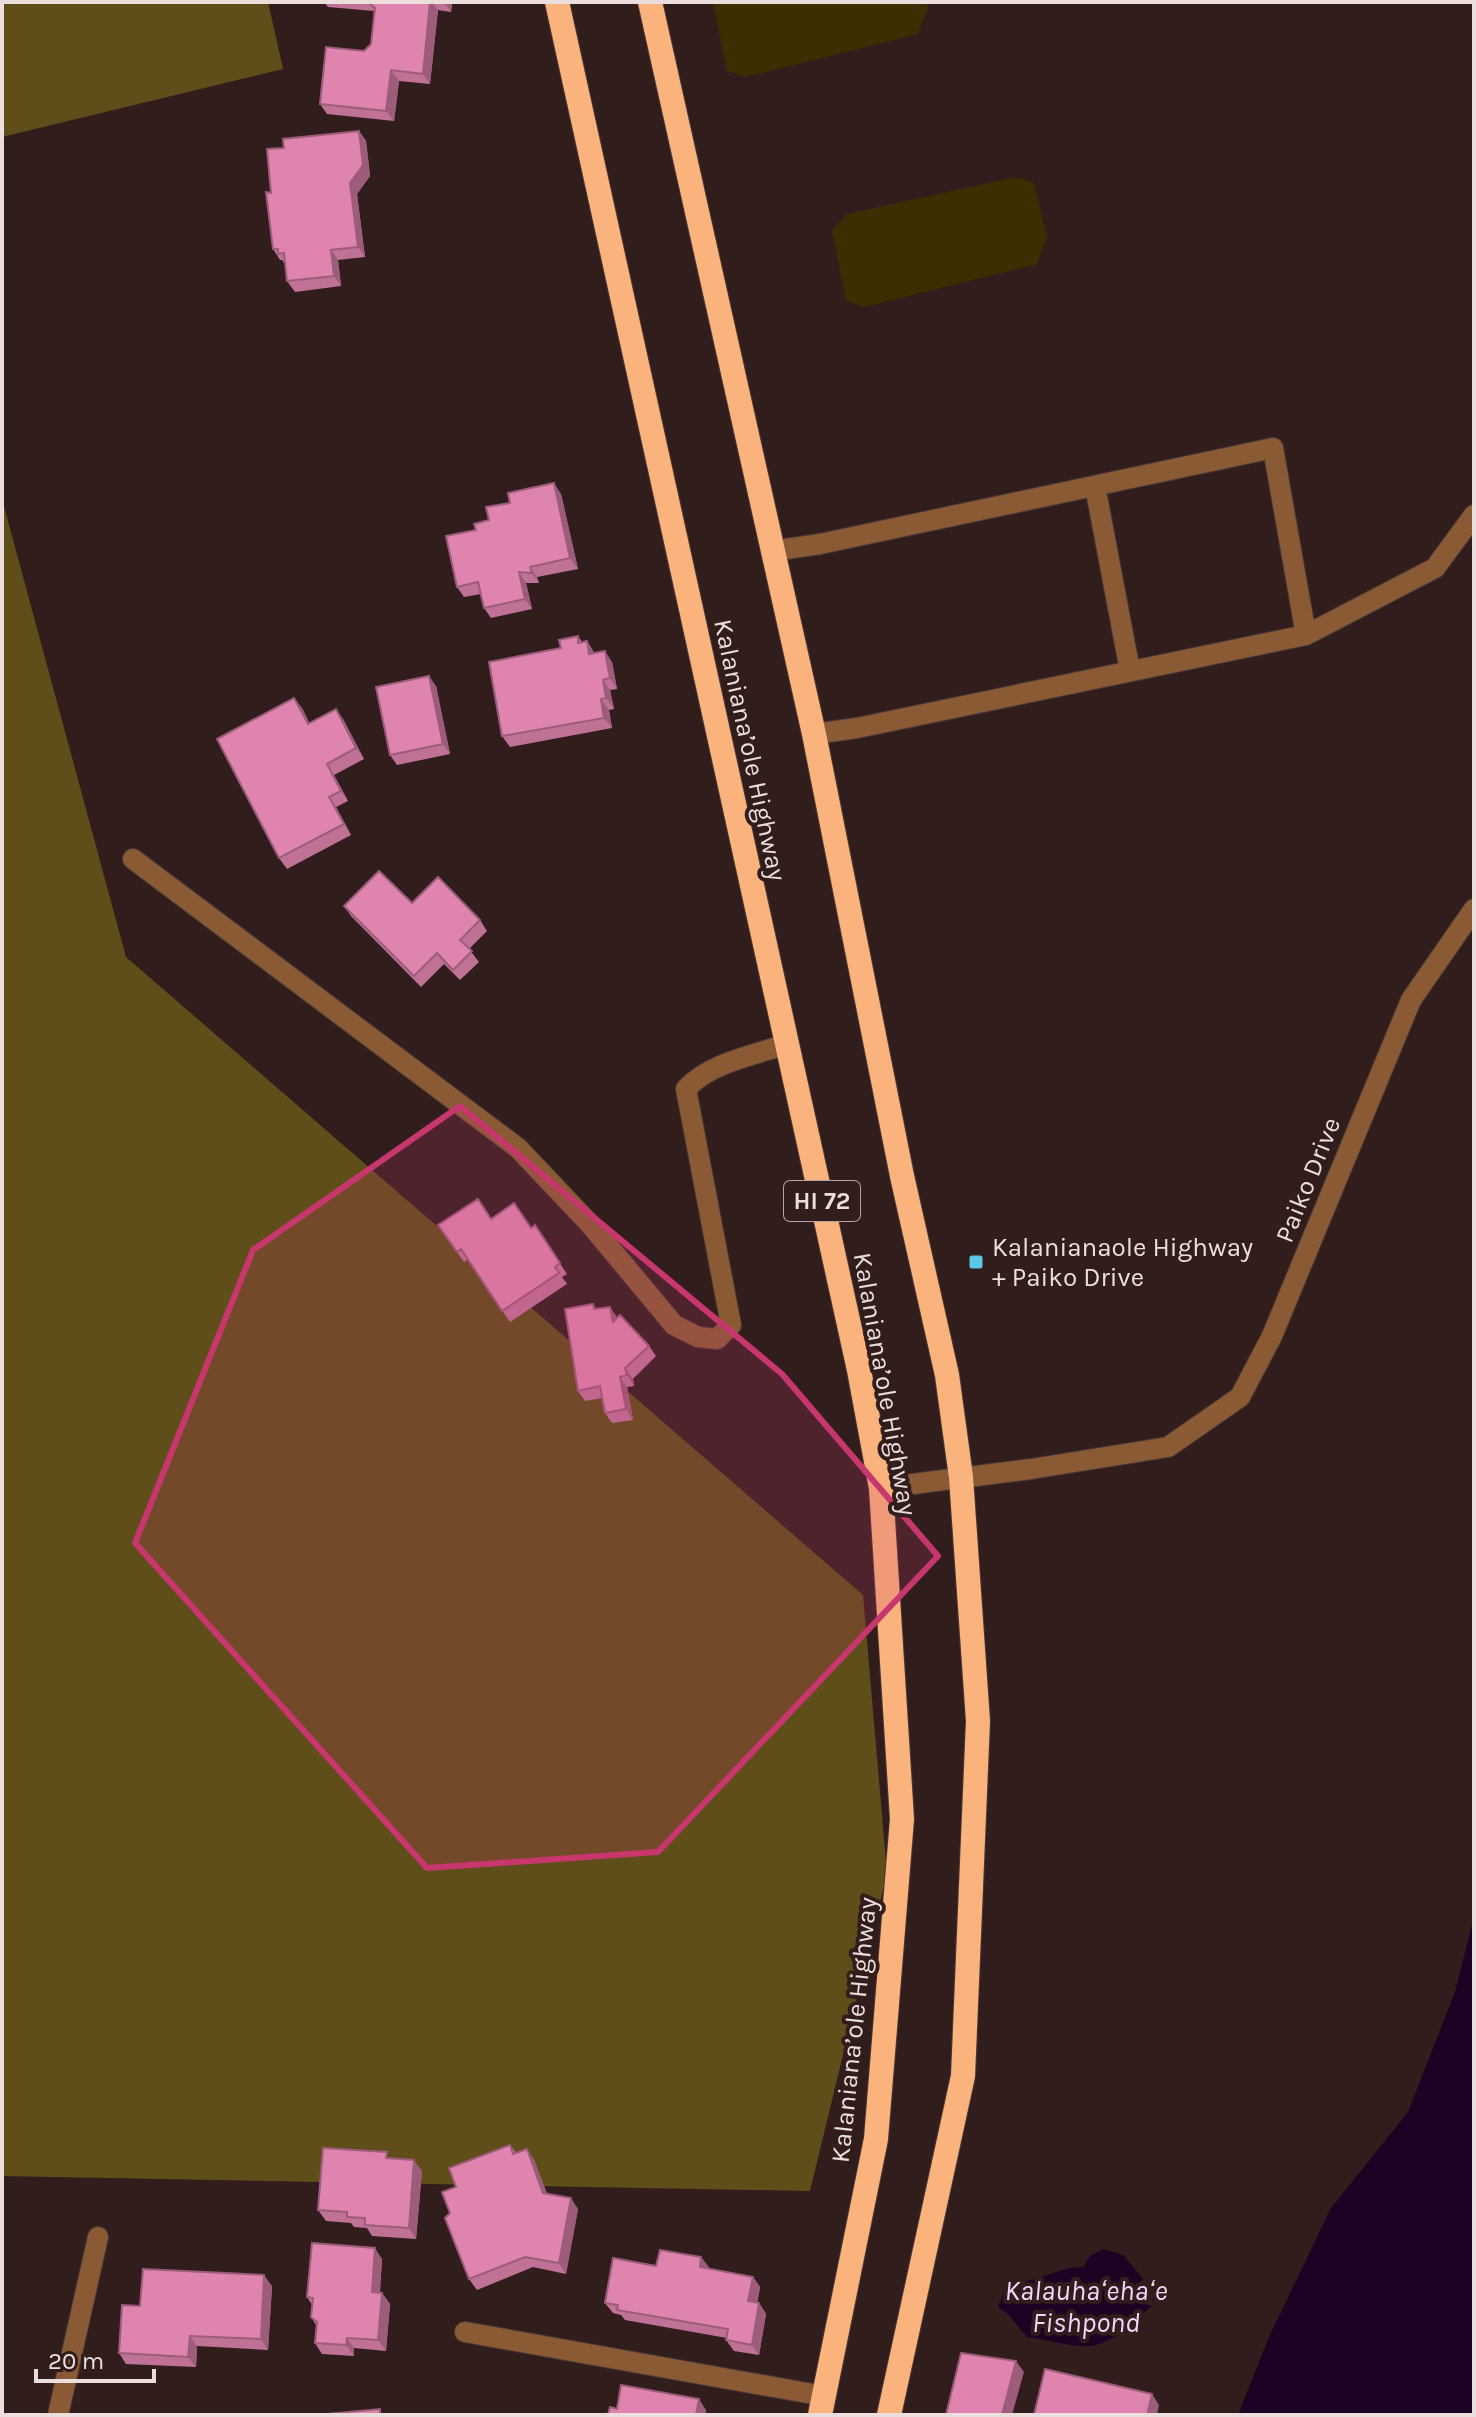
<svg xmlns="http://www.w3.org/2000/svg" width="1476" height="2417" font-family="Karla,sans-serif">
<rect width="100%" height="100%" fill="#311e1c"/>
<!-- green -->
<path fill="#3c2e00" d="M713,2H927L928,8L918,34L745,77L727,71Z
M1016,177L1034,183L1047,237L1037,264L864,307L846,300L832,231L847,214Z"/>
<!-- forest -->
<path fill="#5f4e1a" d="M2,2H268L283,69L2,137Z
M2,499L126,957L863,1595L887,1873L810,2191L2,2176Z"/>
<!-- water -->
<path fill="#1c0223" d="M1474,1917V2415H1238L1269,2337L1331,2208L1408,2112L1455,1992Z
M1103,2249L1123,2255L1143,2279L1133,2290L1135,2302L1152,2306C1135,2320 1112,2345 1089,2346C1068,2347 1047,2339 1027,2337L1008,2314L998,2307L1006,2288L1069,2268L1084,2267L1089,2257Z"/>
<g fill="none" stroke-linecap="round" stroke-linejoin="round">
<defs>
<path id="lane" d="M1095,486L1130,671
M772,551L820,544L1273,448L1306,635L857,728L814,734
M1306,635L1435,568L1474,515"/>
<path id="street" d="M133,859L518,1148L590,1224L674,1325L698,1337L717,1339L731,1325L686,1089C709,1063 754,1055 787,1044
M881,1488L1031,1469L1168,1447L1240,1397L1272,1336L1411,1000L1474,909
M465,2332L824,2396
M58,2415L98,2237"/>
<path id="highway" d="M557,2L859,1370L881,1488L902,1819L876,2139L820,2415
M650,2L814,734L902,1176L947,1375L961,1477L978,1721L963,2076L889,2415"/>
</defs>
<!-- lane casing -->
<use href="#lane" stroke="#4b3937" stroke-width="22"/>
<!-- street casing -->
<use href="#street" stroke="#4b3937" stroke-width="22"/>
<!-- highway casing -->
<use href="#highway" stroke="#4b3937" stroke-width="26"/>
<!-- lane -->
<use href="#lane" stroke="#8a5a35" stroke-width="20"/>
<!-- street -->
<use href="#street" stroke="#8a5a35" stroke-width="20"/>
<!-- highway -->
<use href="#highway" stroke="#fbb37d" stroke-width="24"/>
</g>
<!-- wall -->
<path fill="#c07296" d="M324,2H452L451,12L438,10L430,84L399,81L394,121L327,114L320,104L371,44L374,11L328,7Z
M359,131L366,141L370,176L357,194L365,257L338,260L341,286L295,292L287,281L285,264L282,260H280L273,249L271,193L284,148Z
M561,494L578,569L537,577L539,583H526L532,609L491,618L484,608L481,594L464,597L457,587L489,520Z
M578,636L582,642L587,641L594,653L612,662L617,689L610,690L614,709L609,710L612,728L510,747L502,736L561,648Z
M436,686L450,754L397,765L390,755Z
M302,708L309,723L343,719L364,759L334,775L348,801L336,807L351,835L287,869L279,858Z
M412,903L480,920L487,931L469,949L479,962L460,980L444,964L421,987L351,916L344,906Z
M491,1219L531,1228L535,1225L567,1274L562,1277L567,1284L510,1322L468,1259L464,1262L438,1225Z
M593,1304L596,1309L617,1318L649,1346L656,1356L633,1379L634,1386L627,1387L633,1420L612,1423L605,1413L602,1398L585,1401L578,1391Z
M510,2145L516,2153L534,2160L547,2194L578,2209L566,2274L533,2267L477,2290L469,2279L450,2213L456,2187Z
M391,2158L422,2171L416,2239L372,2236L367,2228L354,2227L351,2223L326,2221L318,2210Z
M701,2257L709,2269L753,2277L760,2287L757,2303H759L766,2314L759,2355L734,2351L726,2340L727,2338L625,2320L621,2315L613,2313L605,2303L656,2266Z
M382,2259L380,2293H382L390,2304L386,2351L354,2348V2356L322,2354L315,2343L316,2325L311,2317L312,2305L307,2297Z
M272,2286L268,2350L197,2346L196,2367L126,2364L119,2353L140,2306Z"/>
<!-- shaded-wall -->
<path fill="#9c5c7a" d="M430,2H432L438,10L430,84L423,74Z
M444,2H452L451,12Z
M391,70L399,81L394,121L386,111Z
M359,131L366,141L370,176L357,194L365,257L358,247L350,183Z
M331,250L338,260L341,286L334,276Z
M554,483L561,494L578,569L570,558Z
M530,567L537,577L539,583L532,573Z
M519,572L526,583L532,609L525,599Z
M587,641L594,652L596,664L589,654Z
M605,651L612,662L617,689L610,678Z
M429,676L436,686L450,754L443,744Z
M603,680L610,690L614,709L606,698Z
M294,698L302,708L315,734L308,724Z
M601,699L609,710L612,728L604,718Z
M336,709L343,719L364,759L356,748Z
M327,764L334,775L348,801L341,791Z
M329,797L336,807L351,835L344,824Z
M610,1307L617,1317L620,1333L613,1322Z
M625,1368L633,1379L634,1386L627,1375Z
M620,1377L627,1387L633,1420L626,1409Z
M527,2149L534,2160L551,2204L543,2193Z
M414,2160L422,2171L416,2239L409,2228Z
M571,2198L578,2209L566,2274L559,2263Z
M375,2248L382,2259L379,2303L372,2292Z
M701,2257L709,2267L707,2278L700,2267Z
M264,2275L272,2286L268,2350L261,2339Z
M753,2277L760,2287L756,2312L748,2301Z
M382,2293L390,2304L386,2351L378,2340Z
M759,2303L766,2314L759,2355L752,2345Z
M190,2336L197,2346L196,2367L188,2357Z
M347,2338L354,2348V2356L346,2345Z
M1016,2361L1024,2372L1012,2415H1002Z
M1152,2394L1159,2405L1157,2415H1147Z
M699,2399L706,2410V2415H696Z"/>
<!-- building -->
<path fill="#df84ae" stroke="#9c5c7a" stroke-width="2" d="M368,2H430L423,74L391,70L386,111L320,104L326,47L364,51L371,44L375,8Z
M359,131L363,165L350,183L358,247L331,250L334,276L287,281L284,253L278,254V249H273L266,192L271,193L267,149L284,148L283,139Z
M554,483L570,558L530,567L532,573L519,572L525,599L484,608L478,582L457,587L446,536L476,530L474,524L489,520L486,507L510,503L508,493Z
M578,636V643L587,641L589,654L605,651L610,678L603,680L606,698L601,699L604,718L502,736L489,662L561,648L559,640Z
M429,676L443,744L390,755L376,687Z
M294,698L308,724L336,709L356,748L327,764L341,791L329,797L344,824L279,858L217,739Z
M379,871L412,903L438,877L480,920L460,940L472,951L453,970L437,953L414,976L344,906Z
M478,1199L491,1219L514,1203L531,1228L535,1225L560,1263L555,1267L559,1273L502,1311L461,1249L457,1252L438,1225Z
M593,1304L594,1309L610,1307L613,1322L620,1315L649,1346L625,1368L627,1375L620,1377L626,1409L605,1413L600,1386L578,1391L565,1309Z
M510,2145L513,2154L527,2149L543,2193L571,2198L559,2263L525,2257L469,2279L445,2218L450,2213L442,2192L456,2187L449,2168Z
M323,2148L387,2152L386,2158L414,2160L409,2228L365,2225V2218L347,2217V2212L318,2210Z
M312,2243L375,2248L372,2292L382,2293L378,2340L347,2338L346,2345L315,2343L317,2322L311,2317L313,2298L307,2297Z
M660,2250L701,2257L700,2267L753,2277L748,2301L759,2303L752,2345L726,2340L728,2329L617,2310L618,2305L605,2303L613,2258L656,2266Z
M143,2269L264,2275L261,2339L190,2336L188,2357L119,2353L122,2305L140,2306Z
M961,2353L1016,2361L1002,2415H946Z
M1045,2369L1152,2394L1147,2415H1034Z
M621,2385L699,2399L696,2415H608L610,2407L617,2409Z
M380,2409V2415H316Z"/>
<!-- marked area -->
<path fill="#c8366e" fill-opacity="0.2" stroke="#c8366e" stroke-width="6" stroke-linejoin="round" d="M460,1106L782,1374L938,1556L658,1852L427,1868L135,1543L253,1250Z"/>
<!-- markers -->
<rect fill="#5cc7e7" stroke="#311e1c" stroke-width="3" x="968" y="1254" width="16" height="16" rx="4"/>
<g text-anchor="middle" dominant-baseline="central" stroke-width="8" stroke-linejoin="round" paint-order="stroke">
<!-- shield labels -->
<rect fill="#311e1c" stroke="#b4a4a2" stroke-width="2" x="784" y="1181" width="76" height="40" rx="6"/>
<g font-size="24" font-weight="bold" fill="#ecdedc">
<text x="822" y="1201">HI 72</text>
</g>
<!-- street labels -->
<g font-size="26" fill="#ecdedc" stroke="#311e1c">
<text transform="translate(750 750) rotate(78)">Kalaniana’ole Highway</text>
<text transform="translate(1308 1180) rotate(-68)">Paiko Drive</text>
<text transform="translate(885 1384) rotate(80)">Kalaniana’ole Highway</text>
<text transform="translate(854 2030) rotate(-84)">Kalaniana’ole Highway</text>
</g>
<!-- poi labels -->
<g font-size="26" fill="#ecdedc" stroke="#311e1c" text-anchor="start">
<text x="992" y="1247">Kalanianaole Highway<tspan x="992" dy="30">+ Paiko Drive</tspan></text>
</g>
<!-- water labels -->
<g font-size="28" font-style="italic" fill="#f3d5fb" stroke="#311e1c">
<text x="1086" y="2290">Kalauhaʻehaʻe<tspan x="1086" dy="32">Fishpond</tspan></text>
</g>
</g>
<!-- border -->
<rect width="1476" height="2417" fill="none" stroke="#ecdedc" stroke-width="8"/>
<!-- scale -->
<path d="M36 2369v12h118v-12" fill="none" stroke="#ecdedc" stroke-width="4"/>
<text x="48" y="2369" font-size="24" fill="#ecdedc" stroke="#311e1c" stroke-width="6" paint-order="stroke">20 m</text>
</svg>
